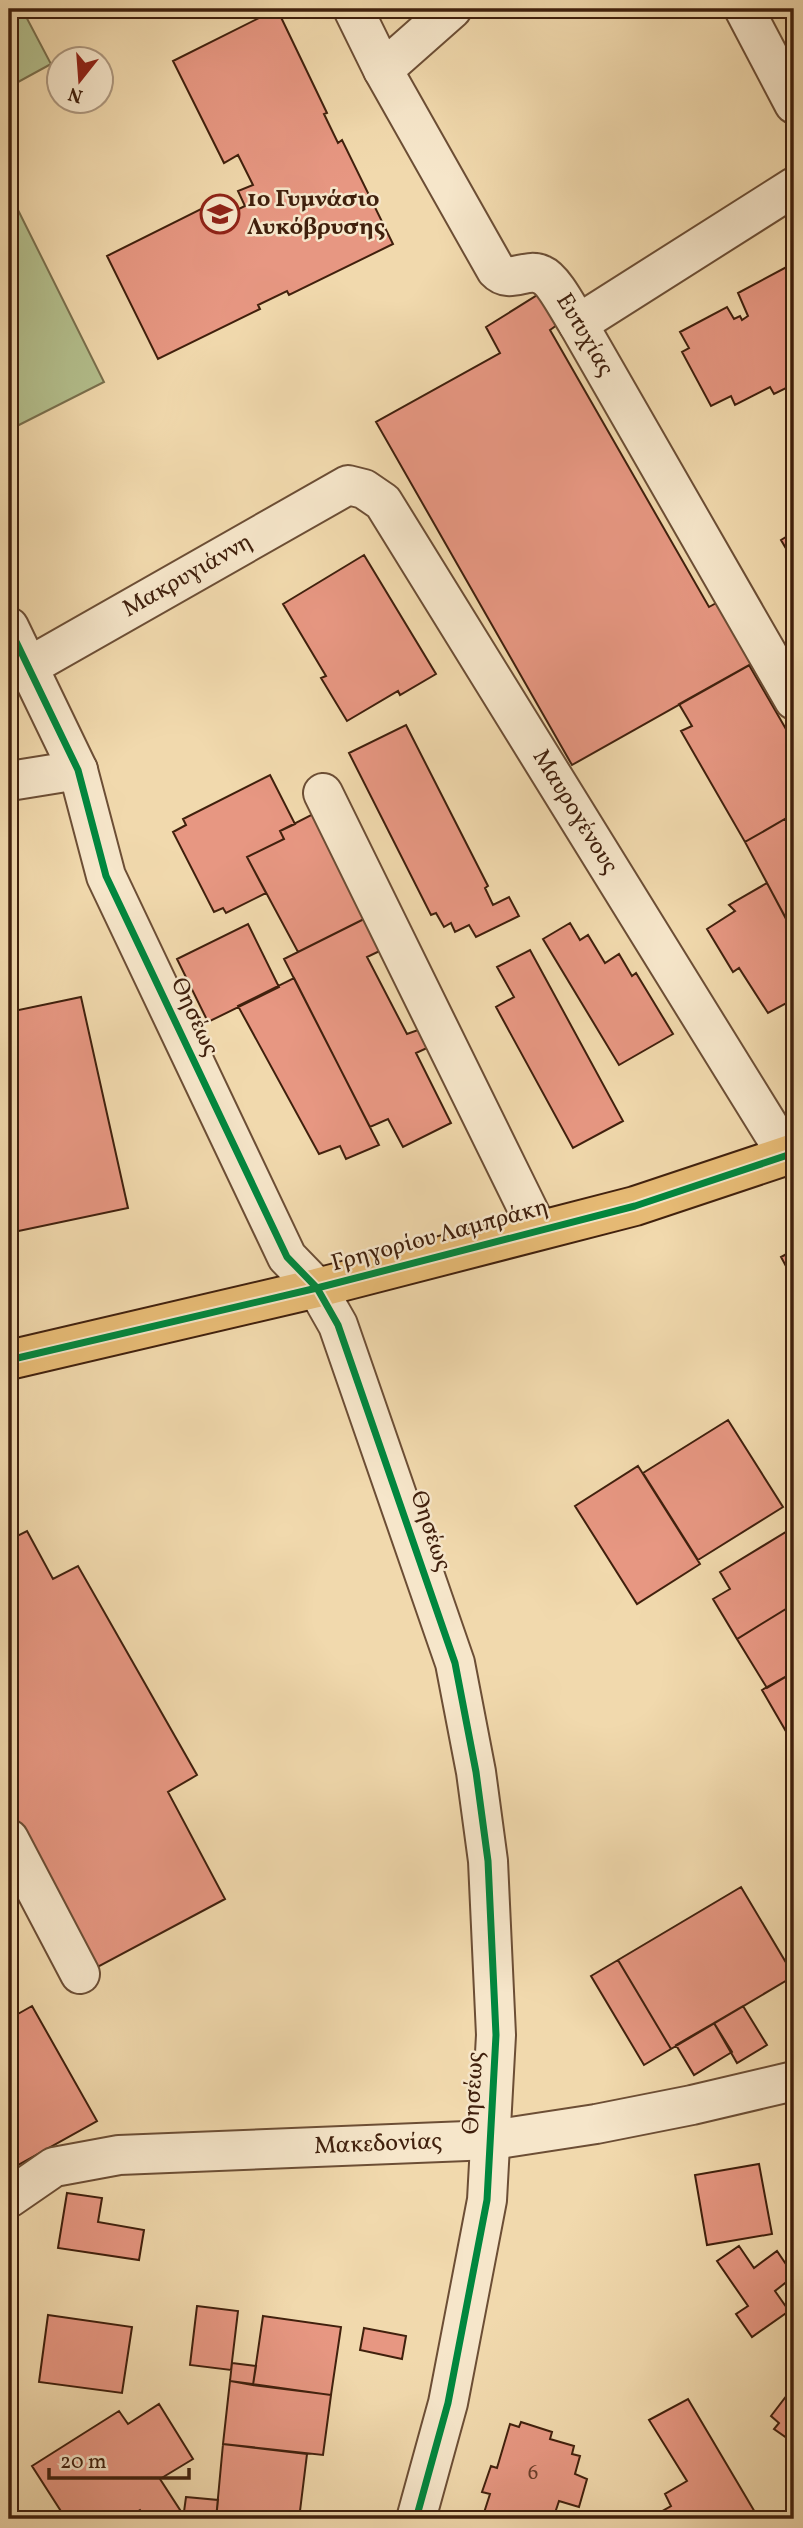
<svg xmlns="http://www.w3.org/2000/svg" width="803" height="2528" font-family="Vollkorn,serif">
<rect width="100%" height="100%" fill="#f1d9ad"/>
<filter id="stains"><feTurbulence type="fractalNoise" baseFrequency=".00286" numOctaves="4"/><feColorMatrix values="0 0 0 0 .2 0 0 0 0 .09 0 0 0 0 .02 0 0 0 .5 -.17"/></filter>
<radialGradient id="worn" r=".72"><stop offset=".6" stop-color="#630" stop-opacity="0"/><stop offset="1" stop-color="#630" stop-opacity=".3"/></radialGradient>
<!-- green -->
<path fill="#b4c08e" stroke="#7a704e" stroke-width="2" d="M19,9H22L51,64L9,87V14Z
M9,192L104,382L9,430Z"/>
<!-- building -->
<path fill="#e79782" stroke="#40200d" stroke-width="2" d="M277,9L327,113L324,114L338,143L342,140L393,244L289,295L287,291L258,305L260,309L158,359L107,256L209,205L216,220L245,206L238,191L253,185L238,155L224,163L173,61Z
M794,263V398L788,387L774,394L770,387L735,405L731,396L711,406L682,352L689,348L680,332L727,307L734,319L740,316L742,320L748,316L738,293Z
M539,294L557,325L550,330L709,607L718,602L753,663L572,765L376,422L500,353L486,327Z
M794,532V562L781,540Z
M364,555L436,674L400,695L398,691L347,721L321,678L326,676L283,604Z
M749,665L794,743V835L785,819L745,842L681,731L692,726L679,704Z
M406,725L488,886L485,888L493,905L509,897L519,916L476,937L469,925L455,932L451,923L444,927L436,913L431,915L349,753Z
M270,775L295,824L280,831L284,839L247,857L266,893L226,913L223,908L214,912L173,832L186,825L183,819Z
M317,812L370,916L298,952L247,857L284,839L280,831Z
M785,819L794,836V924L790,926L745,842Z
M767,883L794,934V1004L792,1000L768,1013L739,968L733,972L707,929L735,911L729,905Z
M370,916L386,948L367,957L407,1034L418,1030L427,1048L416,1053L451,1123L403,1147L388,1119L370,1127L284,959Z
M570,923L580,940L588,935L605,963L619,954L632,976L636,973L673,1034L619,1065L543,939Z
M248,924L279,987L208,1022L177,959Z
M530,950L623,1121L573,1148L496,1007L514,997L497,967Z
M294,978L379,1145L346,1159L340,1146L319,1154L238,1006Z
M81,997L128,1208L9,1233V1012Z
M794,1250V1281L781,1257Z
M728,1420L783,1507L698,1560L643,1473Z
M638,1466L700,1564L637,1604L575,1506Z
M794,1527V1604L737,1639L713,1599L730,1589L720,1572Z
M27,1531L53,1579L78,1566L197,1775L168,1792L225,1899L92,1970L9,1814V1540Z
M794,1604V1672L767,1688L737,1639Z
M794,1672V1738L791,1740L762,1690Z
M741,1887L794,1976L671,2049L618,1960Z
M618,1960L671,2049L644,2065L591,1976Z
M32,2006L97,2121L9,2170V2019Z
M743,2006L767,2045L737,2063L714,2023Z
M714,2023L732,2052L694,2075L676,2045Z
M759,2164L772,2234L707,2245L695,2175Z
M67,2193L102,2198L98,2222L144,2230L139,2260L58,2248Z
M739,2246L754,2268L777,2251L794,2276L775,2291L789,2311L752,2337L736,2314L748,2306L717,2261Z
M197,2306L238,2311L231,2370L190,2365Z
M48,2315L132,2327L122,2393L39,2382Z
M263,2316L341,2327L331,2395L253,2385Z
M364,2328L406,2336L402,2359L360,2350Z
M232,2363L256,2366L253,2385L230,2381Z
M230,2381L331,2395L323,2455L223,2444Z
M794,2386V2443L774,2429L779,2423L771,2416Z
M688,2399L759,2519H661L657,2514L671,2506L665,2494L687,2481L649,2420Z
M159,2404L193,2459L160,2479L182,2513L172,2519H146L140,2510L125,2519L120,2516L116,2519H66L32,2466L119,2411L128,2424Z
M521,2422L552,2432L550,2439L574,2446L572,2454L580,2456L575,2474L587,2479L579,2507L559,2501L553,2519H482L490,2494L482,2492L491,2466L497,2468L510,2424L519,2427Z
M223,2444L307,2454L299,2519H216Z
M186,2497L218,2500L216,2519H183Z"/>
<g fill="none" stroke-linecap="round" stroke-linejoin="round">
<defs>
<g id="minor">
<path id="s1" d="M353,9L383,70L496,270C510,285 526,267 542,275C554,280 570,312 578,324L794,700"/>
<path d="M744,9L794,104"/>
<path d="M383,70L452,9"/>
<path d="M578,324L794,187"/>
<path d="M9,627L78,770L106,876L287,1257L317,1288L338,1325L455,1663L476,1772L488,1861L496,2035L487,2200L448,2403L416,2519"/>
<path id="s2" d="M28,667L348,485L364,489L383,502L788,1157"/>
<path d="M9,778L16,780L78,770"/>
<path d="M323,793L538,1230"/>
<path d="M9,1839L80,1974"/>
<path id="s3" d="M9,2198L54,2167L119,2155L492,2140L596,2124L692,2105L794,2081"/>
</g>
<path id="major" d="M9,1360L317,1288L635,1206L794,1153"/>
</defs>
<!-- minor casing -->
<use href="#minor" stroke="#6c4e35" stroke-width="42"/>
<!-- major casing -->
<use href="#major" stroke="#40200d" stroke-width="42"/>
<!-- minor -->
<use href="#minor" stroke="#f6e6ca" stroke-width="38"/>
<!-- major -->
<use href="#major" stroke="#e8bc76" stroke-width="38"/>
<defs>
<path id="cycleway" d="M9,627L78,770L106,876L287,1257L317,1288L338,1325L455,1663L476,1772L488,1861L496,2035L487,2200L448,2403L416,2519
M9,1360L317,1288L635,1206L794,1153"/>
</defs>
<!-- cycleway casing -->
<use href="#cycleway" stroke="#f6e6ca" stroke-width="11"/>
<!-- cycleway -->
<use href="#cycleway" stroke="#00873e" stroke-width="7"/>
</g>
<!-- icons -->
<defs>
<symbol id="school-ring" viewBox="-11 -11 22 22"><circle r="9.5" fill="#f6e6ca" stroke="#8f2418" stroke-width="1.5"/><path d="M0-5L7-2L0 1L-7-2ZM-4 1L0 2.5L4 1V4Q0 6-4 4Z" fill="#8f2418"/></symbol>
</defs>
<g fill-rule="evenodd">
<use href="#school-ring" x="198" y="192" width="44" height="44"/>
</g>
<g text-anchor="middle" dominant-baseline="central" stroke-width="5" stroke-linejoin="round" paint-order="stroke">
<!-- number labels -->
<g font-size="21" fill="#6a3e2a">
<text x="533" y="2473">6</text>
</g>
<!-- poi labels -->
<g font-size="24" font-weight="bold" fill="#40200d" stroke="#f6e6ca" text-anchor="start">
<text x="247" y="200">1ο Γυμνάσιο<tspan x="247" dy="28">Λυκόβρυσης</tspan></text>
</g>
<!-- street labels -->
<g font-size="24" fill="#40200d" stroke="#f6e6ca">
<text stroke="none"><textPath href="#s1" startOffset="420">Ευτυχίας</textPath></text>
<text stroke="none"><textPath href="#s2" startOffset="184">Μακρυγιάννη</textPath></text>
<text stroke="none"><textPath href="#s2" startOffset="772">Μαυρογένους</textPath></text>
<text transform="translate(194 1017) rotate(65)">Θησέως</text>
<text transform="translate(440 1236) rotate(-15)">Γρηγορίου Λαμπράκη</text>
<text transform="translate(430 1531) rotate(71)">Θησέως</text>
<text transform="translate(474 2093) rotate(-87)">Θησέως</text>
<text stroke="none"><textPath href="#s3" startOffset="380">Μακεδονίας</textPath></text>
</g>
</g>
<!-- margin -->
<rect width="803" height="2528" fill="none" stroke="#f1d9ad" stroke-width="35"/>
<rect x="10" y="10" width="782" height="2507" fill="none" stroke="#40200d" stroke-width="3.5"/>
<rect x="18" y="18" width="768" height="2493" fill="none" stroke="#40200d" stroke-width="2"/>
<!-- north arrow -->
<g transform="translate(80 80) rotate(197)"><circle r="33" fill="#f6e6ca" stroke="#ad977e" stroke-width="2"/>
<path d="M0-5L12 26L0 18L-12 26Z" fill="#8f2418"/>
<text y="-10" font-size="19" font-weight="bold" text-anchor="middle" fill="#40200d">N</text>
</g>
<!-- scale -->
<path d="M49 2468v10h140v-10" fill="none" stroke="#40200d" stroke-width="3.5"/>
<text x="60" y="2468" font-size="21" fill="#40200d" stroke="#f6e6ca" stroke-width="5" paint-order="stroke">20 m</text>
<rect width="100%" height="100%" filter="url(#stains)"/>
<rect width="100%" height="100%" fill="url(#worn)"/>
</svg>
